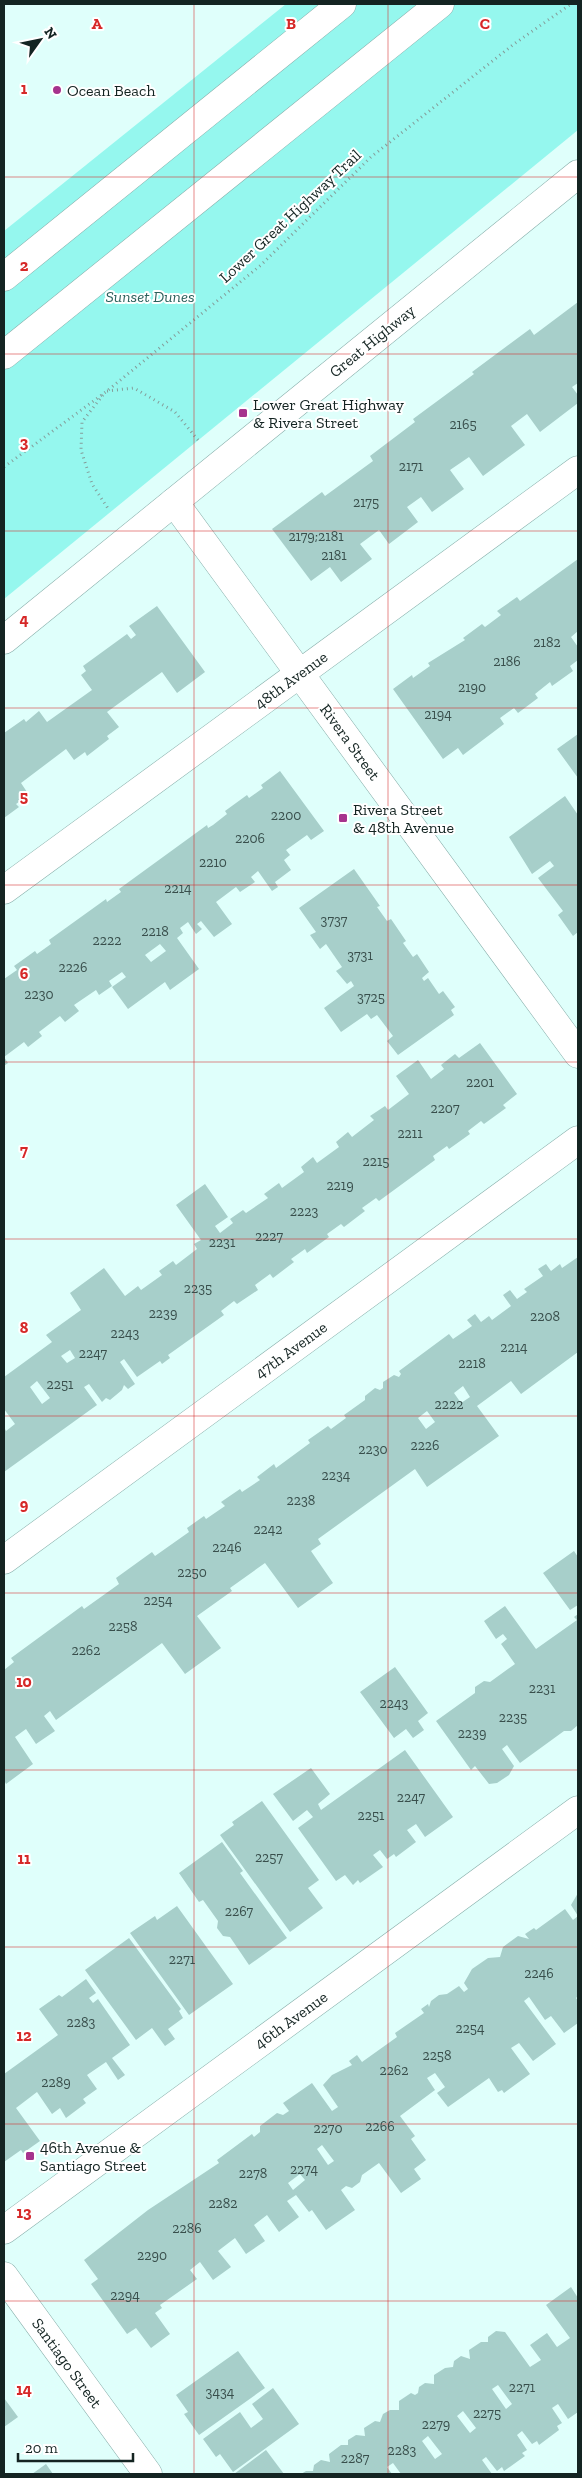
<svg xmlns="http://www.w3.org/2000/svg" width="582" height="2478" font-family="'Zilla Slab',serif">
<rect width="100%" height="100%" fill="#dffffb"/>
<!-- green -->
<path fill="#95f7ee" d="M286,4H578V130L4,599V231Z"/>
<!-- building -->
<path fill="#a7cfca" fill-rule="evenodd" d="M578,302V383L572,387L578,395V403L540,432L527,414L511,426L525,445L483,476L469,457L450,470L464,489L432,512L421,497L407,507L418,522L389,544L379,530L360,544L372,559L341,582L330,567L311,581L272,529L322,492L325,496L373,461L370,456L415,422L413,419L474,374L472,372L530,329L534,335Z
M578,559V631L571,637L578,647V660L570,666L573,671L552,686L550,682L535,694L538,698L518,713L514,708L500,718L504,724L463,755L458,748L443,759L393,689L412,675L413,678L430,666L428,663L465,640L463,638L482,624L485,627L501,615L497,611L517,597L520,601Z
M157,606L205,672L177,693L162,672L107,712L119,727L107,736L109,739L87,756L85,752L74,760L66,749L21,783L29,795L16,804L19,807L4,818V733L24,719L26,722L39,711L47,722L92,690L81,675L86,671L83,666L127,634L131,639L136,635L129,626Z
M578,734V778L557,749Z
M280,771L324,831L311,840L307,835L286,850L290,855L284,860L291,870L275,882L278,887L272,891L258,871L251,877L255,882L240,892L236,887L216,902L232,924L214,937L201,921L197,924L202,929L196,934L188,922L180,928L183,933L177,938L199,969L170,990L165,982L128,1009L112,987L126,977L122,972L109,981L112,986L99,995L96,990L74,1005L79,1011L65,1022L60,1016L39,1032L42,1036L28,1047L24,1042L4,1057L8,1063L4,1066V979L17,970L14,966L35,951L37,954L51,944L49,940L106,899L107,902L121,892L119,889L207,825L208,828L213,825L227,814L225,811L247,795L249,798L263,788L261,785ZM160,944L166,951L151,962L145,955Z
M565,796L578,815V932L573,936L558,915L563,911L538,878L554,866L550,861L532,874L509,837Z
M354,869L380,906L377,907L387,921L391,919L406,941L403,943L413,957L417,954L429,972L422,978L424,981L428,978L439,994L443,991L455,1007L451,1010L454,1015L398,1055L387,1041L393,1036L377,1015L371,1019L367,1014L341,1032L324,1008L354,986L351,981L347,984L336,971L342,967L326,944L320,949L310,935L316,932L299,908Z
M480,1043L517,1094L503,1105L506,1108L484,1124L481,1121L468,1131L470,1134L449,1149L447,1146L433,1156L435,1160L379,1201L376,1198L362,1208L365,1211L344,1227L341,1224L327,1234L329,1237L307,1253L305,1249L291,1259L294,1262L273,1278L270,1274L255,1285L258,1290L237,1304L234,1301L221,1311L224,1315L168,1355L170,1358L162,1364L160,1361L137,1377L124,1359L120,1362L135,1384L128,1389L124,1385L122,1390L110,1400L106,1398L102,1402L89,1384L84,1387L97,1405L4,1472V1427L6,1431L15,1424L4,1409V1377L52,1342L46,1335L81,1310L70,1293L104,1268L125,1296L138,1286L141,1290L162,1275L159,1271L173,1261L176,1265L197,1249L194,1244L201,1240L176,1205L205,1184L228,1217L215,1226L220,1233L233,1223L230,1219L243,1210L246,1213L268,1198L264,1194L279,1183L282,1188L304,1172L301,1167L313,1157L317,1163L339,1147L336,1142L348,1132L352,1137L374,1120L370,1116L385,1106L388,1110L409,1094L396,1076L418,1060L431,1079L444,1069L441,1065L455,1054L459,1058ZM70,1350L75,1358L67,1363L61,1356ZM37,1381L50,1398L42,1404L30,1387Z
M578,1257V1352L521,1394L511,1381L477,1406L499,1436L427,1487L415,1469L318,1539L321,1544L311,1551L333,1583L298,1608L265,1563L230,1588L232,1591L197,1616L221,1648L185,1674L162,1643L56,1720L50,1711L44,1716L55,1731L36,1744L26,1729L15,1737L33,1764L6,1784L4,1780V1670L14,1662L11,1658L82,1606L84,1609L119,1584L116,1578L152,1552L155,1556L189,1532L187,1528L204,1516L206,1519L225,1506L221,1502L240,1489L242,1492L260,1480L257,1477L274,1464L276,1468L310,1443L308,1440L328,1426L331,1429L346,1418L344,1415L365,1400V1396L375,1388L380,1390L383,1388V1382L394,1375L399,1377L401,1374L399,1371L449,1334L453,1339L472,1326L467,1320L475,1314L481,1322L489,1316L492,1320L511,1306L503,1295L510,1290L517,1299L527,1292L524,1289L543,1276L538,1269L546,1264L551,1271L560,1264L562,1268ZM463,1386L470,1397L461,1403L454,1393ZM427,1411L435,1422L426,1429L418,1418Z
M574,1551L578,1557V1605L570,1610L543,1573Z
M505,1606L536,1649L577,1620L574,1617L578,1614V1725L571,1731H564L520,1763L507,1745L502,1749L514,1766L509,1775L497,1783L489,1784L475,1766L471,1770L436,1721L475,1693V1687L484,1681L490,1682L515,1664L501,1644L507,1639L503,1634L496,1639L484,1621Z
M395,1667L428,1713L418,1721L424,1730L413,1738L406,1729L394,1738L360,1692Z
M405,1750L453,1817L425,1837L416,1824L407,1830L416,1842L396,1857L394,1854L387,1859L380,1850L373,1855L383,1867L360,1883L358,1880L353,1885L345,1875L336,1881L298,1828L313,1817L307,1810L293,1821L273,1794L311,1768L330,1794L318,1804L321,1810Z
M262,1801L319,1880L308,1888L323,1908L290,1932L220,1835L234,1825L232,1822Z
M222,1842L243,1871L240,1873L287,1938L249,1965L230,1937L223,1936L217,1928L218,1921L203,1900L199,1902L179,1873Z
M578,1893V1996L576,1998L578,2001V2023L564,2033L551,2016L545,2020L529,1997L524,2001L556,2044L533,2061L519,2043L511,2048L530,2074L504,2093L502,2090L498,2092L489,2078L448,2107L437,2093L445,2087L435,2073L427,2078L435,2090L400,2116L415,2136L411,2139L426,2160L414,2169L421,2179L401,2193L379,2163L362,2175L360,2182L352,2188L346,2186L341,2190L355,2210L326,2230L312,2210L309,2212L296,2195L287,2201L299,2217L279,2232L267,2215L254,2225L265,2241L246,2254L235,2238L218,2251L231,2267L213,2280L200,2262L190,2270L197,2279L160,2305L162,2308L155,2313L170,2334L151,2348L136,2328L127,2334L91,2284L98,2279L84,2260L148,2210L219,2163L217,2160L252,2134L254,2137L260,2132V2126L277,2113L283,2115L289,2111L283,2103L312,2083L332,2111L338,2107L323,2085L332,2075L352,2065L349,2061L357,2055L362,2062L397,2037L395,2033L424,2013L421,2009L428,2004L429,2007L431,2001L439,1995L447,1994L459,1986L464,1992L468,1989L464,1983L472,1969L488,1958L500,1957L503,1947L518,1936L529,1939L525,1934L534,1928L536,1930L565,1909L573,1920L578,1916L571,1905ZM322,2145L334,2161L328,2165L317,2149ZM300,2174L305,2180L293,2190L288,2183Z
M177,1906L233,1984L189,2015L130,1933L155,1916L157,1920Z
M129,1938L181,2009L179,2011L183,2018L168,2029L175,2039L165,2046L152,2028L136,2040L85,1970Z
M86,1979L96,1993L89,1998L93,2003L98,1999L130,2045L112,2058L125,2075L118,2080L106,2062L87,2075L97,2089L83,2099L86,2103L66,2118L60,2108L52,2114L37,2092L16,2108L40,2141L23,2153L21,2150L4,2162V2074L58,2035L39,2009L59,1995L62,1997Z
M571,2287L578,2298V2412L568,2419L558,2404L552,2408L562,2423L557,2426L559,2430L539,2445L537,2441L532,2444L522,2431L517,2435L527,2450L522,2453L525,2456L504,2471L502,2467L497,2471L486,2457L482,2460L492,2474H401L393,2463L387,2467L392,2474H301L306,2471H313L314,2465L321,2460L330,2462L329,2454L341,2445H348V2440L356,2435L365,2436L364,2428L375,2421L380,2422L383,2414L390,2410H399V2401L411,2393L415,2395L418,2393L419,2387L425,2383L434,2384V2375L445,2368L453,2367L454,2361L461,2356L470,2359L469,2350L481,2342H488V2337L496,2331L505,2332L530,2367L541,2360L530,2345L547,2333L557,2347L570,2338L546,2305ZM498,2385L512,2404L506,2409L492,2389ZM463,2411L476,2428L470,2433L457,2416ZM428,2436L442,2454L435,2459L422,2441Z
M238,2351L265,2388L199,2435L184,2414L188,2412L176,2395Z
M273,2388L299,2424L233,2472L220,2454L216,2457L203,2439L240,2412L251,2428L263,2419L252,2404Z
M4,2398L18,2417L4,2427Z
M266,2450L284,2474H234Z
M46,2464L53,2474H32Z"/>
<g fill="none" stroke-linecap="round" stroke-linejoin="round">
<defs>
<path id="pedestrian" d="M4,277L342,4
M4,355L440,4"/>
<path id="minor" d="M174,502L578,1054
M4,890L578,470
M4,1560L578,1140
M4,2230L578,1810
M4,2276L148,2474"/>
<path id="tertiary" d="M4,640L578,174"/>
</defs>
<!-- pedestrian casing -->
<use href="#pedestrian" stroke="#87aeaa" stroke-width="29"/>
<!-- minor casing -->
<use href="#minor" stroke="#87aeaa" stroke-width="29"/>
<!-- tertiary casing -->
<use href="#tertiary" stroke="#87aeaa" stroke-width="29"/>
<!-- path -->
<path stroke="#849d9a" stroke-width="3" stroke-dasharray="1 4" stroke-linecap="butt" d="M107,391L134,388L175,412L198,440
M103,395L82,422L81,450L92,484L109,510
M4,467L107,391L261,265L371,157L514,44L571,4"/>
<!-- pedestrian -->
<use href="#pedestrian" stroke="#fff" stroke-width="28"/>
<!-- minor -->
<use href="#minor" stroke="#fff" stroke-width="28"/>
<!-- tertiary -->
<use href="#tertiary" stroke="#fff" stroke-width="28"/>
</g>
<!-- grid -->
<path fill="none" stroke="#d62828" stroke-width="1" stroke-opacity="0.55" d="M194,4V2474M388,4V2474M4,177H578M4,354H578M4,531H578M4,708H578M4,885H578M4,1062H578M4,1239H578M4,1416H578M4,1593H578M4,1770H578M4,1947H578M4,2124H578M4,2301H578"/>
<!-- markers -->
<g fill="#a6338d" stroke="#fff" stroke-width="2">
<circle cx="57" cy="90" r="5"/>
<rect x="238" y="408" width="10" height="10" rx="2.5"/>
<rect x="338" y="813" width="10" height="10" rx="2.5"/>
<rect x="25" y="2151" width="10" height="10" rx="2.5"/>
</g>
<g text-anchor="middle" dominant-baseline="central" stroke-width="4" stroke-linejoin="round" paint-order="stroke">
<!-- number labels -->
<g font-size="14" fill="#394f4c">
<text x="463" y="424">2165</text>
<text x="411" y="466">2171</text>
<text x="366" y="502">2175</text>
<text x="316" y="536">2179;2181</text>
<text x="334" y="555">2181</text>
<text x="547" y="642">2182</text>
<text x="507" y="661">2186</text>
<text x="472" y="687">2190</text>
<text x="438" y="714">2194</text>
<text x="286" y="815">2200</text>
<text x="250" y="838">2206</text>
<text x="213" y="862">2210</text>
<text x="178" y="888">2214</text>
<text x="334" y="920">3737</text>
<text x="155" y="931">2218</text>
<text x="107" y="940">2222</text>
<text x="360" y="955">3731</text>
<text x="73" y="967">2226</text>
<text x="39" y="994">2230</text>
<text x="371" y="997">3725</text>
<text x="480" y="1082">2201</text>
<text x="445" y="1108">2207</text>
<text x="410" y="1133">2211</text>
<text x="376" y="1161">2215</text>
<text x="340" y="1185">2219</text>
<text x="304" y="1211">2223</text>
<text x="269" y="1236">2227</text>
<text x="222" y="1242">2231</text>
<text x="198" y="1288">2235</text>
<text x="163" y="1313">2239</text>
<text x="545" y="1316">2208</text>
<text x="125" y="1333">2243</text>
<text x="514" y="1347">2214</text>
<text x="93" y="1353">2247</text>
<text x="472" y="1363">2218</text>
<text x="60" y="1384">2251</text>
<text x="449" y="1404">2222</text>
<text x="425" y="1445">2226</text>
<text x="373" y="1449">2230</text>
<text x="336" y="1475">2234</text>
<text x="301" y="1500">2238</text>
<text x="268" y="1529">2242</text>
<text x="227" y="1547">2246</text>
<text x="192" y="1572">2250</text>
<text x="158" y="1600">2254</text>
<text x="123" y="1626">2258</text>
<text x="86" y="1650">2262</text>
<text x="542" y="1688">2231</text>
<text x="394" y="1703">2243</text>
<text x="513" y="1717">2235</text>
<text x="472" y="1733">2239</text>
<text x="411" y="1797">2247</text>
<text x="371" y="1815">2251</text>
<text x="269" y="1857">2257</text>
<text x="239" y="1911">2267</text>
<text x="182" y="1959">2271</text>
<text x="539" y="1973">2246</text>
<text x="81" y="2022">2283</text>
<text x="470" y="2028">2254</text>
<text x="437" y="2055">2258</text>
<text x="394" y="2070">2262</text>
<text x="56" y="2082">2289</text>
<text x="380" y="2126">2266</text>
<text x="328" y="2128">2270</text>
<text x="304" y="2169">2274</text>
<text x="253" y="2173">2278</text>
<text x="223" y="2203">2282</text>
<text x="187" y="2228">2286</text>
<text x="152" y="2255">2290</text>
<text x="125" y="2295">2294</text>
<text x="522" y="2387">2271</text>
<text x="220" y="2392">3434</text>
<text x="487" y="2413">2275</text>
<text x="436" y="2424">2279</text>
<text x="402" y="2450">2283</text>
<text x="355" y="2458">2287</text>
</g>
<!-- poi labels -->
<g font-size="16" fill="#142422" stroke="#fff" text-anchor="start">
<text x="67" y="90">Ocean Beach</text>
<text x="253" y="404">Lower Great Highway<tspan x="253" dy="18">&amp; Rivera Street</tspan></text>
<text x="353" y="809">Rivera Street<tspan x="353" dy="18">&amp; 48th Avenue</tspan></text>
<text x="40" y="2147">46th Avenue &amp;<tspan x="40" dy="18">Santiago Street</tspan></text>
</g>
<!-- street labels -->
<g font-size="16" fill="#142422" stroke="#fff">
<text transform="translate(290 216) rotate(-43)">Lower Great Highway Trail</text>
<text transform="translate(372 341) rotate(-39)">Great Highway</text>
<text transform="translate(291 680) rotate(-36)">48th Avenue</text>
<text transform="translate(350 742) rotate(54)">Rivera Street</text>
<text transform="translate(291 1350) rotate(-36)">47th Avenue</text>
<text transform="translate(291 2020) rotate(-36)">46th Avenue</text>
<text transform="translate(67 2363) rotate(54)">Santiago Street</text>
</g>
<!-- park labels -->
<g font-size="16" font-style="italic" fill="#2b605b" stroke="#fff">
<text x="150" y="296">Sunset Dunes</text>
</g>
</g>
<g font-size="16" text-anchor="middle" font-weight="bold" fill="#d62828" stroke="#fff" stroke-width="4" stroke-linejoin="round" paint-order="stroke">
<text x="97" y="29">A</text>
<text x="291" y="29">B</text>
<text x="485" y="29">C</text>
<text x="24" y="94">1</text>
<text x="24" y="271">2</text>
<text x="24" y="448">3</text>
<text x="24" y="625">4</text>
<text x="24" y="802">5</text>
<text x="24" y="979">6</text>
<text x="24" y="1156">7</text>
<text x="24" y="1333">8</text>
<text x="24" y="1510">9</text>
<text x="24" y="1687">10</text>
<text x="24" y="1864">11</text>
<text x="24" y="2041">12</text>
<text x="24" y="2218">13</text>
<text x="24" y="2395">14</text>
</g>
<!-- border -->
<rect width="582" height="2478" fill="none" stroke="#142422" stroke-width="10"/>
<!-- north arrow -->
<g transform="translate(40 40) rotate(57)" stroke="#ffffff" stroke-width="4" paint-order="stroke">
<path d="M0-4L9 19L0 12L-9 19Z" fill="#142422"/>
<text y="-8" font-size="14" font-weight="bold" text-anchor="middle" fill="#142422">N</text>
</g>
<!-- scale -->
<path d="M18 2453v8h115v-8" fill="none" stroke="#142422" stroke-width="2.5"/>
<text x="25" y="2453" font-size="15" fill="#142422" stroke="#ffffff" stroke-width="4" paint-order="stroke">20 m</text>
</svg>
